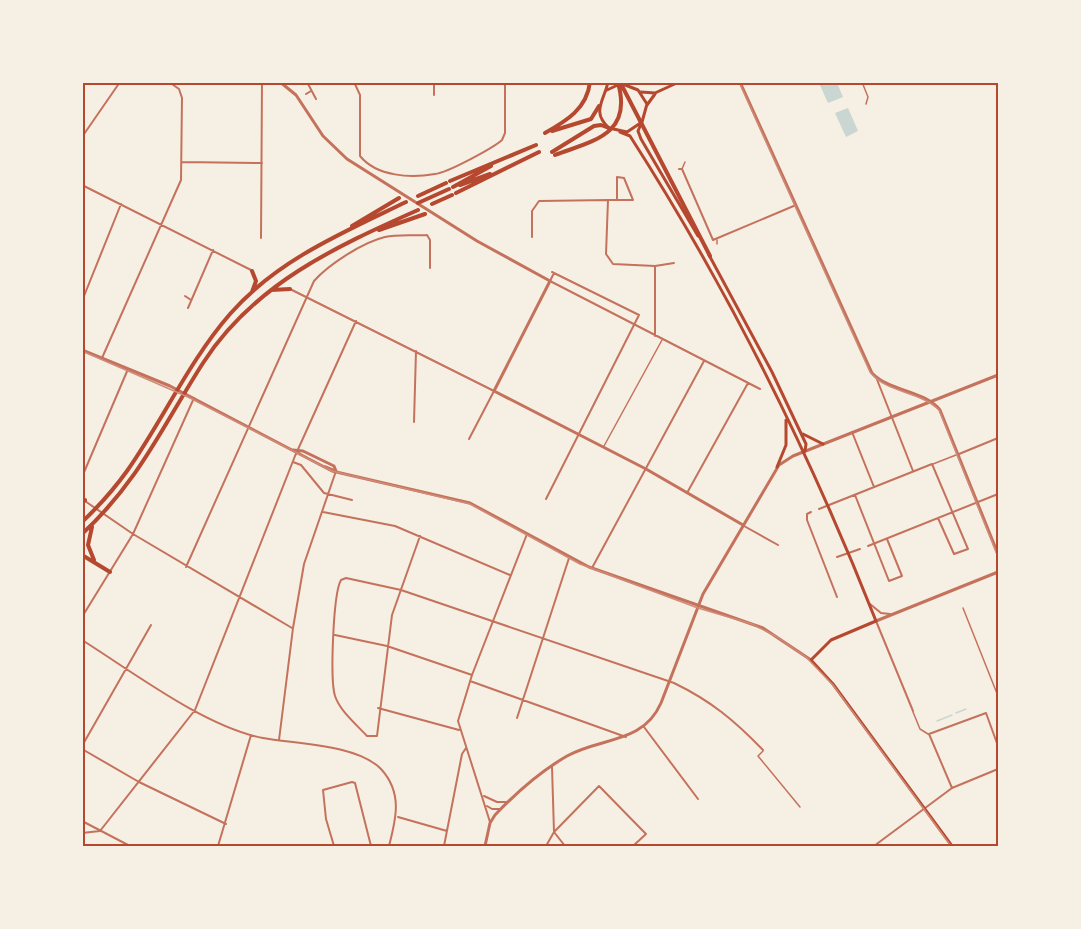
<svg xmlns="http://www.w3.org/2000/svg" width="1081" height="929" font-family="'PT Sans Narrow',sans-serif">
<rect width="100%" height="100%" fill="#f6efe4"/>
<!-- water -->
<path fill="#c9d6d2" d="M819,83H837L843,97L828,103Z
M848,108L858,131L846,137L835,113Z"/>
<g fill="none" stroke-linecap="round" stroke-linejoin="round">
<!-- stream -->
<path stroke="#c9d6d2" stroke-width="1.5" d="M956,713L966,709
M937,721L952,715"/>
<!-- service -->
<path stroke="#c5725c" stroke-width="1.5" d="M862,82L868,97L866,104
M682,169L685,162
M717,240V244
M604,446L662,340
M325,466L335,470
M963,608L998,696
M913,712L920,729L928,734
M763,751L758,756L800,807
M817,846H827"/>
<!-- pedestrian -->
<path stroke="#c5725c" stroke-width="1.5" d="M933,464L956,455"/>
<!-- minor -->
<path stroke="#c5725c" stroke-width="2" d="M307,82L316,99
M354,82L360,95V156C377,177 411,178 435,174C447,173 493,148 502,140L505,133V82
M645,82L646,84
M996,82L998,90
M306,94L311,91
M434,95V82
M82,137L120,82
M182,162L262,163
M679,169H682L713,240L796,205
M82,185L251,270
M608,200H633L624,178L617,177V200
M532,237V211L539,201L608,200L606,254L613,264L655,266L674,263
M261,238L262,82
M655,266V336
M554,273L550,281L760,389
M290,289L494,391L469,439
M185,296L191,300
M82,301L121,204
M188,308L213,250
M102,358L181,180L182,98L179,89L169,82
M876,377L913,471
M414,422L416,351
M852,432L874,487
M959,454L998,438
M293,462L301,465L324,493L352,500
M82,477L128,369
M687,493L748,383
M855,495L889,581L902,576L887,539
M82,499L133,534L292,628
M546,499L639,315L552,272
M819,509L932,464L968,549L954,554L938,518
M323,512L395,526L510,575
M811,512L807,514V520L837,597
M744,526L778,545
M420,536L392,615L377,736H367C356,724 340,711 335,696C330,680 333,594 341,580L346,578L401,590L674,683C711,701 734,720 763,750
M868,546L998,494
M837,557L860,549
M186,567L314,281C328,265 363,242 385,237C398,234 414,236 427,235L430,240V268
M592,568L704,361
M870,604L881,613L890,614
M82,617L133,534L194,398
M876,621L913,711
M335,635L387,646L472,675
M82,640C133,672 205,727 263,738C295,744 357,744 381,769C403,793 396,819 389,846
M470,681L626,737
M378,708L459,730
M517,718L569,558
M644,727L698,799
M279,740L293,628L304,564L336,471
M82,746L151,625
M82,749L139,782L226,824
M952,788L929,734L986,713L998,746
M484,796L497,802H507
M487,806L492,809H501
M398,817L447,831
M82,821L130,846
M490,822L458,721L472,675L527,534
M100,831L195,710L295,456L356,321
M554,832L599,786L646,834L633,846
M554,832L565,846
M82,833L100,831
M218,846L251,735
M334,846L326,819L323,790L352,782L355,783L371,846
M444,846L462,754L466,748
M546,846L554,832L552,767
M874,846L952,788L998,769"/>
<!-- tertiary -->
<path stroke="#c5725c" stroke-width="3" d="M280,82L296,95L323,136L347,159L477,241L550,281L494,391L646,469L743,525
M740,82L872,373C890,392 924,390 940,410L998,554
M82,350L170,386L332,471L470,503L589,567L763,628L811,660
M293,450L303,451L334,466L336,471
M876,621L998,572
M485,846L490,823L495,815C515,794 541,771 567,756C601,737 643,744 661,703L703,594L779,465L793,456L998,375"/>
<!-- secondary -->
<path stroke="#b5482f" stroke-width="3" d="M608,82C604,101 591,112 609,128L627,132L642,122L647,104L638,90L620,83
M607,90L620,84
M641,92L655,93L679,82
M647,105L655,94
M641,124L638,131L641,139L698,236
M620,132L630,136C727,287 810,454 876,621L831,640L811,660L833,684L952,846
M709,255L772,372L806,444L805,451
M803,434L823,444
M777,467L786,445V420"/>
<!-- trunk -->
<path stroke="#b5482f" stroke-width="4" d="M620,82L710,256
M552,131L591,119L599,106
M545,133C566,121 587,109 590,82
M552,152L594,126L601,125L609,128
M555,155C592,141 633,135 618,83
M450,181L536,145
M460,185L490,174
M453,187L491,166
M456,193L539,152
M418,196L446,183
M418,203L449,189
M432,204L452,195
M352,226L399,198
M379,230L425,214
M271,290L290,289
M252,292L256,281L252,271
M82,503L85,500
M82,522C99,506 114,489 127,471C163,420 189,361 230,314C277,260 344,232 406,202
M92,527L88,545L94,560
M82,534C140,480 162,427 203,363C254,284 335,247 418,210
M82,555L110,572"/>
<!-- tram -->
<path stroke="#cf8b77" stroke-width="1.5" d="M739,82L870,372C886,393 920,391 939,410L998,557
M82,351L188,397L332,471L470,504L580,564L698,608L752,624L777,637L806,657L833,685L951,846"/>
</g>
<!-- border -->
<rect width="1081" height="929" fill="none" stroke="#f6efe4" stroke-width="168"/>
<rect x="84" y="84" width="913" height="761" fill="none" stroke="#b5482f" stroke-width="2"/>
</svg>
